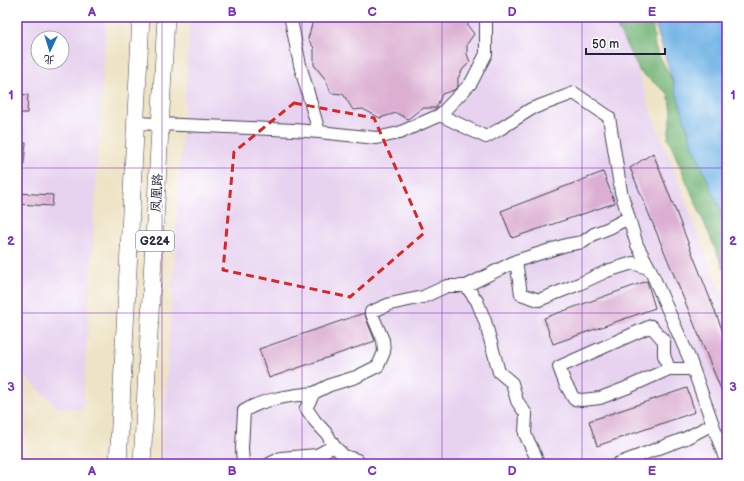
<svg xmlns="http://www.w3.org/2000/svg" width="744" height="481" font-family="'Balsamiq Sans','LXGW WenKai TC',sans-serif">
<rect width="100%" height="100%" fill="#fff"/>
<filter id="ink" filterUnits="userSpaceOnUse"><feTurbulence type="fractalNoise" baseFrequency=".025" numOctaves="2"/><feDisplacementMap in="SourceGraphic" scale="8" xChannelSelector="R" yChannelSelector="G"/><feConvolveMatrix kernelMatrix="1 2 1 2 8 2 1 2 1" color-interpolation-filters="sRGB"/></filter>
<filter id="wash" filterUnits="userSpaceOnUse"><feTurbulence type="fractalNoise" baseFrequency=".012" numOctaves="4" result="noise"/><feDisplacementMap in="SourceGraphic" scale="16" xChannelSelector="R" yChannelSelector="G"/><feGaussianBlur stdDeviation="0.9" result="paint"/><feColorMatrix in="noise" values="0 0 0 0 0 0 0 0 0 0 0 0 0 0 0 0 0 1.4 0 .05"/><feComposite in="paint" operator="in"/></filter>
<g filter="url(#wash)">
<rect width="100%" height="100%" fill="#eee3c4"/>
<!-- built -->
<path fill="#e7d2ef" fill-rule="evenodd" d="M17,17H106L83,409L58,408L17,369ZM38,38H62V62H38Z
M190,17H622L648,103L727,309V464H161Z"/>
<!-- forest -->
<path fill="#74b577" stroke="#4b6c59" d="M612,17H652L655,47L691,116L727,216V276L668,138L672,112L668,93L640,72Z"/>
<!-- water -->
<path fill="#71b3e5" stroke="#4a6a90" d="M653,17H727V225L693,146Z"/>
<g id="blocks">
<!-- building -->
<path fill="#dcafd2" d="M310,17H467L468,26L474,34L467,44V54L470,62L463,69L458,78V86L454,90L442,94L436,108H422L408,119L396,113L380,118L363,109L353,110L343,94L331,93L326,80L314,65V48L308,39L312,24Z
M17,94L28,95L27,113H17Z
M17,142L26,143L23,172H17Z
M653,153L727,342V404L630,168Z
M603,172L615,203L512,238L501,211Z
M17,193L53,195L52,206L17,204Z
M647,281L655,308L553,344L544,318Z
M364,313L375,341L269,378L259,349Z
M687,388L695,412L597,446L589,421Z"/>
</g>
</g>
<g filter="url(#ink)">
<use href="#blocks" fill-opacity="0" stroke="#413f50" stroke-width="1"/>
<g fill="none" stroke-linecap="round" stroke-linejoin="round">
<defs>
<path id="minor" d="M292,17L291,20L300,65L319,132L376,138L399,133L440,115L471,83L486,54V17
M440,115L486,137L500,129L531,109L574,93L609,117L621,192L637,245L650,269L690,360L727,464
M136,123L294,130L319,132
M516,261L521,294L539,300L579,284L607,271L633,263L650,269
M669,369L664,355V341L651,326L559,367L565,383L574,399L582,400L600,398L626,388L669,369H693
M243,464L242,448L244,411C265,398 290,396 314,393
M269,464L281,458L317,455L334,446
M359,464L357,460L344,456L334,446L327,434L315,421L306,408L314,393L330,385L356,377L378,366L384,352L383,340L371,312L390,304L423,297L447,286H466
M538,464L535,455L525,434L526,414L517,401L512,383L499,372L485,321L477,301L466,286L516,261L566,245L583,242L594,234L609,228L628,218
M617,464L686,438L713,424"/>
<path id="highway" d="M118,464L141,17
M142,464L166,17"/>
</defs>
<!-- minor casing -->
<use href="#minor" stroke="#413f50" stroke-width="14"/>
<!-- highway casing -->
<use href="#highway" stroke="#413f50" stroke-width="18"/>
<!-- minor -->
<use href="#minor" stroke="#fff" stroke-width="12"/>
<!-- highway -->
<use href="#highway" stroke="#fff" stroke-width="17"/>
</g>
</g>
<!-- marked area -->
<path fill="none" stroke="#d62828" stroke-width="3" stroke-dasharray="8 5" stroke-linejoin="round" d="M294,103L374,118L424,233L350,297L223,270L234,152Z"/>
<!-- grid -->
<path fill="none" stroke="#7b2cbf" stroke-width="1" stroke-opacity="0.55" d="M162,17V464M302,17V464M442,17V464M582,17V464M17,168H727M17,313H727"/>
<g text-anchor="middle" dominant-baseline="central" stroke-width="4" stroke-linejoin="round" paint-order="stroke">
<!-- shield labels -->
<rect fill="#fff" stroke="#646476" stroke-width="1" x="136" y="231" width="38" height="20" rx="3"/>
<g font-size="12" font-weight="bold" fill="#22223b">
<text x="155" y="241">G224</text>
</g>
<!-- street labels -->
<g font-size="13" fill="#22223b" stroke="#fff">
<text transform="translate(157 193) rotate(-87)">凤凰路</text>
</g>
</g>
<!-- margin -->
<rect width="744" height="481" fill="none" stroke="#fff" stroke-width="44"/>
<!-- north arrow -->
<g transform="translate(50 50) rotate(184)"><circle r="19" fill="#ffffff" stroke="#a7a7b1"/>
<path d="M0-3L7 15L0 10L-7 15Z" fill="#1f6fb2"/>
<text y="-6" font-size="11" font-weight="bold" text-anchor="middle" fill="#22223b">北</text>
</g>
<!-- scale -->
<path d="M586 48v6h79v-6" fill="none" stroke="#22223b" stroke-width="2"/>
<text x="592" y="48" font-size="12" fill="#22223b" stroke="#ffffff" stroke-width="3" paint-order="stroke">50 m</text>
<rect x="22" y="22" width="700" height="437" fill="none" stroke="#7b2cbf" stroke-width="1.5"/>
<g font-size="13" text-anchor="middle" font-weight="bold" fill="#7b2cbf">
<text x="92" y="16">A</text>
<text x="232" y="16">B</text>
<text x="372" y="16">C</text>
<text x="512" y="16">D</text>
<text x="652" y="16">E</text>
<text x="11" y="99">1</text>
<text x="733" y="99">1</text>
<text x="11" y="245">2</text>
<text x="733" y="245">2</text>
<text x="11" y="391">3</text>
<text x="733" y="391">3</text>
<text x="92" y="475">A</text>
<text x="232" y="475">B</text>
<text x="372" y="475">C</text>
<text x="512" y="475">D</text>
<text x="652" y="475">E</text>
</g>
</svg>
